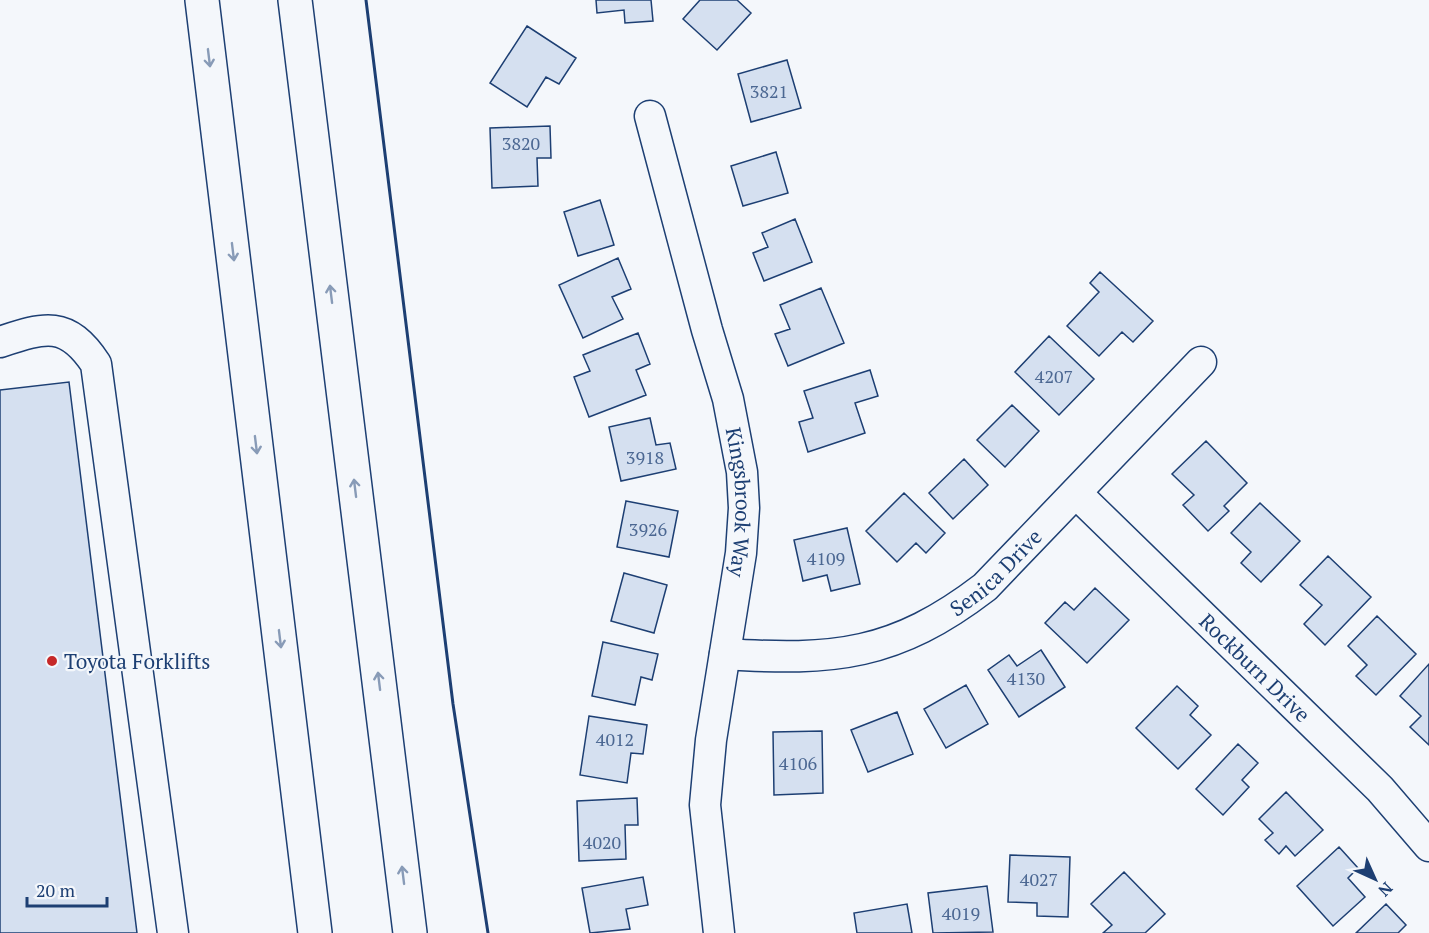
<svg xmlns="http://www.w3.org/2000/svg" width="1429" height="933" font-family="'PT Serif',serif">
<rect width="100%" height="100%" fill="#f4f7fb"/>
<!-- building -->
<path fill="#d5e0f0" stroke="#1d3f73" stroke-width="1.5" d="M596,0H651L653,21L625,23L624,10L597,13Z
M700,0H737L751,13L717,50L683,19Z
M527,26L576,58L559,84L546,77L527,107L490,83Z
M787,60L801,108L751,122L738,74Z
M550,126L551,158H537L538,186L492,188L490,128Z
M776,152L788,193L743,206L731,166Z
M600,200L614,245L578,256L564,212Z
M795,219L812,262L764,281L753,253L768,247L762,233Z
M618,258L631,289L612,297L623,319L583,338L559,285Z
M1100,272L1153,321L1133,342L1122,332L1099,356L1067,326L1099,292L1090,283Z
M821,288L844,343L788,366L775,334L790,329L780,305Z
M638,333L650,364L636,370L646,395L589,417L574,377L590,371L583,355Z
M1049,336L1094,379L1059,415L1015,372Z
M870,370L878,396L855,403L865,433L808,452L799,422L813,418L804,391Z
M69,382L137,933H0V390Z
M1012,405L1039,431L1005,467L977,440Z
M650,418L656,445L670,443L676,469L621,481L609,427Z
M1206,441L1247,483L1224,506L1229,511L1208,531L1183,505L1194,495L1172,474Z
M964,459L988,485L953,519L929,493Z
M904,493L945,533L926,553L916,543L897,562L866,531Z
M626,501L678,511L669,557L617,547Z
M1260,503L1300,541L1261,582L1241,563L1251,552L1231,533Z
M847,528L860,584L831,591L827,575L803,581L794,540Z
M1328,556L1371,597L1325,645L1304,624L1322,605L1300,585Z
M624,573L667,585L654,633L611,621Z
M1095,588L1129,620L1087,663L1045,623L1065,602L1074,610Z
M1377,616L1416,654L1376,695L1356,676L1367,665L1348,646Z
M603,642L658,654L652,680L641,677L635,705L592,696Z
M1041,650L1065,687L1019,717L988,670L1009,655L1017,666Z
M1429,664V745L1410,727L1421,716L1400,696Z
M966,685L988,724L946,748L924,709Z
M1177,686L1198,706L1190,715L1211,735L1178,769L1136,728Z
M897,712L913,754L868,772L851,730Z
M589,716L647,725L643,754L631,753L627,783L580,775Z
M822,731L823,793L774,795L773,732Z
M1238,744L1258,763L1242,780L1249,787L1223,815L1196,789Z
M1286,792L1323,830L1295,856L1286,846L1279,854L1265,840L1273,833L1259,819Z
M637,798L638,825H625L626,859L579,861L577,801Z
M1339,847L1358,868L1348,878L1365,897L1333,926L1297,886Z
M1010,855L1070,857L1068,917L1037,916V903L1008,902Z
M1124,872L1165,914L1145,933H1103L1112,925L1091,904Z
M643,877L648,905L626,909L630,929L590,933L582,888Z
M987,886L993,932L933,933L928,893Z
M907,904L912,933H857L854,913Z
M1386,904L1406,925L1398,933H1356Z"/>
<g fill="none" stroke-linecap="round" stroke-linejoin="round">
<defs>
<g id="minor">
<path id="s1" d="M650,116L707,330L728,399L742,472L744,508L741,553L711,740L705,805L719,933"/>
<path d="M0,342C45,327 67,320 96,364L173,933"/>
<path id="s2" d="M1076,493L1380,789L1429,846"/>
<path id="s3" d="M725,654C834,661 895,656 985,587L1201,362"/>
</g>
<path id="highway" d="M202,0L315,933
M295,0L410,933"/>
</defs>
<!-- minor casing -->
<use href="#minor" stroke="#1d3f73" stroke-width="33"/>
<!-- highway casing -->
<use href="#highway" stroke="#1d3f73" stroke-width="36"/>
<!-- minor -->
<use href="#minor" stroke="#f4f7fb" stroke-width="30"/>
<!-- highway -->
<use href="#highway" stroke="#f4f7fb" stroke-width="33"/>
<!-- wall -->
<path stroke="#1d3f73" stroke-width="3" d="M366,0L453,704L488,933"/>
</g>
<!-- one-way arrows -->
<defs><path id="oneway-shaft" d="M-6 0H5M1.5-3L5.5 0L1.5 3" fill="none" stroke-width="1.6" stroke-linecap="round" stroke-linejoin="round" transform="scale(1.5)"/></defs>
<g stroke="#889bb7">
<use href="#oneway-shaft" transform="translate(209 58) rotate(83)"/>
<use href="#oneway-shaft" transform="translate(233 252) rotate(83)"/>
<use href="#oneway-shaft" transform="translate(331 294) rotate(-97)"/>
<use href="#oneway-shaft" transform="translate(256 445) rotate(83)"/>
<use href="#oneway-shaft" transform="translate(355 488) rotate(-97)"/>
<use href="#oneway-shaft" transform="translate(280 639) rotate(83)"/>
<use href="#oneway-shaft" transform="translate(379 681) rotate(-97)"/>
<use href="#oneway-shaft" transform="translate(403 875) rotate(-97)"/>
</g>
<!-- markers -->
<circle fill="#c62828" stroke="#f4f7fb" stroke-width="2" cx="52" cy="661" r="6"/>
<g text-anchor="middle" dominant-baseline="central" stroke-width="4.5" stroke-linejoin="round" paint-order="stroke">
<!-- number labels -->
<g font-size="18" fill="#4b6792">
<text x="769" y="91">3821</text>
<text x="521" y="143">3820</text>
<text x="1054" y="376">4207</text>
<text x="645" y="457">3918</text>
<text x="648" y="529">3926</text>
<text x="826" y="558">4109</text>
<text x="1026" y="678">4130</text>
<text x="615" y="739">4012</text>
<text x="798" y="763">4106</text>
<text x="602" y="842">4020</text>
<text x="1039" y="879">4027</text>
<text x="961" y="913">4019</text>
</g>
<!-- street labels -->
<g font-size="21" fill="#1d3f73" stroke="#f4f7fb">
<text stroke="none"><textPath href="#s1" startOffset="398">Kingsbrook Way</textPath></text>
<text stroke="none"><textPath href="#s3" startOffset="294">Senica Drive</textPath></text>
<text stroke="none"><textPath href="#s2" startOffset="250">Rockburn Drive</textPath></text>
</g>
<!-- poi labels -->
<g font-size="21" fill="#1d3f73" stroke="#f4f7fb" text-anchor="start">
<text x="64" y="661">Toyota Forklifts</text>
</g>
</g>
<!-- north arrow -->
<g transform="translate(1375 879) rotate(135)" stroke="#f4f7fb" stroke-width="4.5" paint-order="stroke">
<path d="M0-4.5L10 22L0 15L-10 22Z" fill="#1d3f73"/>
<text y="-9" font-size="16" font-weight="bold" text-anchor="middle" fill="#1d3f73">N</text>
</g>
<!-- scale -->
<path d="M27 897v9h80v-9" fill="none" stroke="#1d3f73" stroke-width="3"/>
<text x="36" y="897" font-size="18" fill="#1d3f73" stroke="#f4f7fb" stroke-width="4.5" paint-order="stroke">20 m</text>
</svg>
